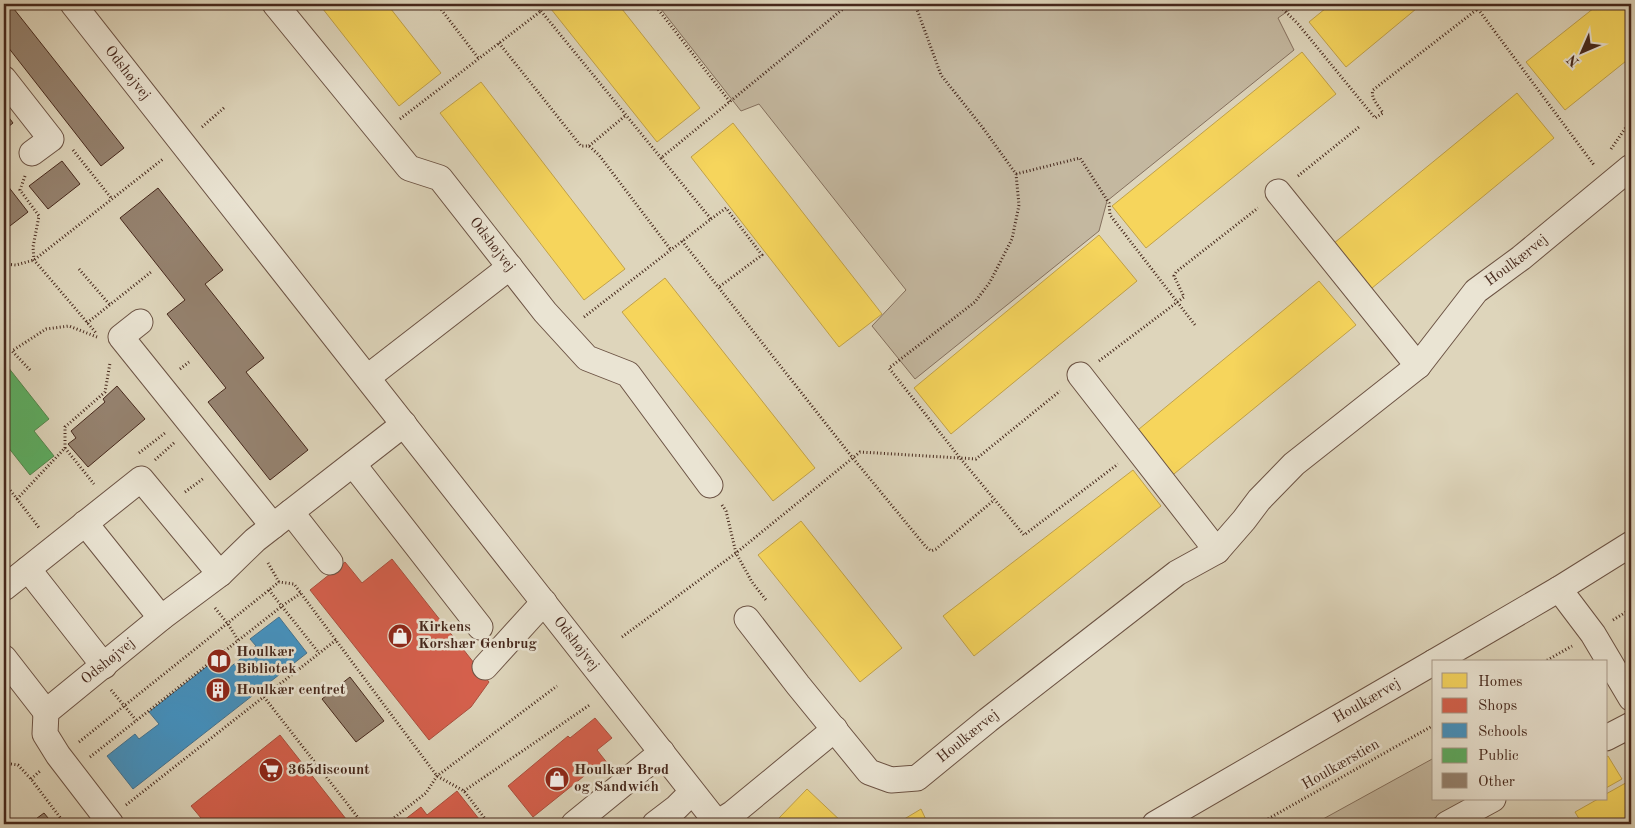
<svg xmlns="http://www.w3.org/2000/svg" width="1635" height="828" font-family="'Old Standard TT',serif">
<rect width="100%" height="100%" fill="#ded5bb"/>
<filter id="stains"><feTurbulence type="fractalNoise" baseFrequency=".004" numOctaves="4"/><feColorMatrix values="0 0 0 0 .2 0 0 0 0 .09 0 0 0 0 .02 0 0 0 .5 -.17"/></filter>
<radialGradient id="worn" r=".72"><stop offset=".6" stop-color="#630" stop-opacity="0"/><stop offset="1" stop-color="#630" stop-opacity=".3"/></radialGradient>
<!-- green -->
<path fill="#c4b8a0" stroke="#85705e" d="M657,4H1298L1278,18L1294,50L1107,201L1099,231L915,379L872,326L906,290L759,104L741,111Z
M1434,758V799H1468L1424,824H1314Z"/>
<!-- homes -->
<path fill="#f6d55c" stroke="#c1a149" d="M319,4H387L441,73L399,106Z
M547,4H618L700,108L657,142Z
M1331,4H1422L1346,67L1309,22Z
M1599,4H1631V57L1565,110L1526,62Z
M1302,52L1336,94L1146,248L1112,206Z
M481,82L625,269L584,300L440,113Z
M1517,93L1554,138L1366,293L1328,248Z
M733,123L882,314L839,347L691,157Z
M1099,235L1137,281L951,434L914,388Z
M665,278L815,468L773,501L622,312Z
M1319,281L1356,325L1169,478L1133,434Z
M1133,470L1161,506L974,656L943,616Z
M801,521L902,648L860,682L758,555Z
M1608,756L1622,779L1606,788V757Z
M1631,780V822L1628,824H1582L1575,812L1598,799H1606V794Z
M807,789L844,824H785L779,818Z
M921,809L928,824H896Z"/>
<!-- shops -->
<path fill="#d6604d" stroke="#ab4f3e" d="M392,559L489,682L471,707L429,740L310,590L345,562L362,583Z
M595,718L612,738L597,750L608,764L598,773L594,768L533,817L508,786L568,736L570,738Z
M280,735L350,824H206L191,806Z
M457,791L483,824H399L421,807L427,815Z"/>
<!-- schools -->
<path fill="#4393c3" stroke="#447391" d="M279,617L307,653L133,789L107,756L135,734L139,739L159,724L149,712L219,657L228,669L256,646L250,639Z"/>
<!-- public -->
<path fill="#5aae61" stroke="#54864c" d="M4,362L49,419L34,431L54,456L30,475L4,442Z"/>
<!-- building -->
<path fill="#95826f" stroke="#46281c" d="M4,4H10L124,148L101,166L4,42Z
M4,111L13,123L4,130Z
M62,161L80,184L48,209L29,186Z
M4,181L28,212L6,229L4,227Z
M158,188L223,270L205,284L264,358L246,372L308,450L270,480L208,402L226,388L167,314L185,300L120,218Z
M117,386L145,419L88,467L68,444L76,438L71,431L105,402L103,399Z
M350,677L384,721L356,742L322,699Z
M44,813L53,824H29Z"/>
<g fill="none" stroke-linecap="round" stroke-linejoin="round">
<defs>
<g id="minor">
<path id="s1" d="M73,4L718,824"/>
<path id="s2" d="M275,4L409,168L440,178L545,312L587,358L628,374L710,485"/>
<path d="M4,79L51,139L32,153"/>
<path d="M1278,192L1418,366"/>
<path d="M140,322L121,337L273,526"/>
<path d="M1080,375L1217,551"/>
<path d="M368,377L510,267"/>
<path d="M353,464L480,627"/>
<path d="M291,512L330,562"/>
<path d="M85,523L161,618"/>
<path d="M28,569L104,666"/>
<path d="M4,588L141,479L220,574"/>
<path d="M1559,589L1593,634L1631,698"/>
<path id="s3" d="M747,619L798,685L869,772L891,780L917,778L988,720L1177,573L1217,551L1244,520L1259,500L1294,464L1418,366L1476,291L1521,258L1631,167"/>
<path d="M4,658L46,712"/>
<path d="M1434,662L1559,589L1631,544"/>
<path d="M485,667L544,602"/>
<path d="M1606,738L1631,725"/>
<path d="M717,823L733,813L835,729"/>
<path id="s4" d="M111,824L58,755L45,734L46,712L161,618L220,574L255,540L404,424"/>
<path d="M574,824L662,752"/>
<path d="M655,824L676,808L692,792"/>
<path id="s5" d="M1155,824L1434,662"/>
<path d="M1447,824L1493,799"/>
</g>
</defs>
<!-- minor casing -->
<use href="#minor" stroke="#6c5344" stroke-width="27"/>
<!-- path -->
<path stroke="#46281c" stroke-width="3" stroke-dasharray="1 2.5" stroke-linecap="butt" d="M437,4L479,59
M654,4L730,102
M915,4L941,75L983,128L1016,174L1019,205L1012,239L990,282L975,302L889,368L960,458L976,459L1060,391
M1278,4L1298,24L1375,118L1383,113C1379,106 1370,98 1373,90L1484,4
M1478,9L1594,165
M541,11L661,158
M499,43L581,146H589L599,155L671,250
M400,119L541,11L536,4
M202,127L225,107
M589,146L626,115
M1611,149L1631,120
M73,150L112,199
M1016,174L1080,158L1109,203L1110,215L1195,325
M25,176L20,190L39,216L33,247L34,260L97,334
M1298,176L1359,127
M711,219L726,208L762,255L719,287
M682,241L852,457L926,547L931,551L936,549L994,500
M4,264L16,265L34,260L163,159
M79,269L110,305
M584,317L711,219L661,158L849,4
M87,323L151,272
M1099,361L1184,297L1174,276L1176,272L1258,208
M180,369L189,362
M30,370L12,351L46,329L69,326L97,337
M65,448L94,484
M139,453L165,433
M155,460L175,442
M4,482L40,529
M185,492L204,478
M17,499L65,448V427L105,392L110,363
M722,505L726,511L736,553L752,582L766,600
M268,563L279,582
M269,590L319,653
M215,608L228,624L238,640
M1613,620L1631,609
M622,637L736,553L860,452L960,458L1024,535L1118,464
M1544,662L1572,646
M111,690L136,720
M264,697L363,824
M79,742L279,582L294,584L437,776L464,791L489,824
M90,757L282,606L301,593
M4,763L18,765L31,779L65,824
M31,779L40,771
M464,791L591,704
M126,805L336,640
M386,824L426,793L437,776L557,686
M1259,824L1434,725"/>
<!-- minor -->
<use href="#minor" stroke="#eae4d3" stroke-width="25"/>
</g>
<!-- icons -->
<defs>
<symbol id="shop-disc" viewBox="-11 -11 22 22"><circle r="9.5" fill="#8f2418" stroke="#eae4d3"/><path d="M-5-2.5h2.3a2.7 3.5 0 0 1 5.4 0H5L5.5 6h-11ZM-1.5-2.5h3a1.5 2.3 0 0 0-3 0Z" fill="#fff"/></symbol>
<symbol id="library-disc" viewBox="-11 -11 22 22"><circle r="9.5" fill="#8f2418" stroke="#eae4d3"/><path d="M-6-4Q-3-5.5-.7-3.5V5Q-3 3-6 4ZM6-4Q3-5.5 .7-3.5V5Q3 3 6 4Z" fill="#fff"/></symbol>
<symbol id="building-disc" viewBox="-11 -11 22 22"><circle r="9.5" fill="#8f2418" stroke="#eae4d3"/><path d="M-4-6H4V6H1V3H-1V6H-4ZM-2.5-4.3h1.7v1.8h-1.7ZM.8-4.3h1.7v1.8H.8ZM-2.5-1h1.7V.8h-1.7ZM.8-1h1.7V.8H.8Z" fill="#fff"/></symbol>
<symbol id="supermarket-disc" viewBox="-11 -11 22 22"><circle r="9.5" fill="#8f2418" stroke="#eae4d3"/><path d="M-6-5.5h2.5l.6 2H6L4.5 2H-2.5L-4.4-4H-6ZM-1.5 3.2a1.3 1.3 0 1 0 .1 0ZM3 3.2a1.3 1.3 0 1 0 .1 0Z" fill="#fff"/></symbol>
</defs>
<g fill-rule="evenodd">
<use href="#shop-disc" x="386" y="622" width="28" height="28"/>
<use href="#library-disc" x="205" y="647" width="28" height="28"/>
<use href="#building-disc" x="204" y="676" width="28" height="28"/>
<use href="#supermarket-disc" x="257" y="756" width="28" height="28"/>
<use href="#shop-disc" x="543" y="765" width="28" height="28"/>
</g>
<g text-anchor="middle" dominant-baseline="central" stroke-width="5" stroke-linejoin="round" paint-order="stroke">
<!-- street labels -->
<g font-size="15" fill="#46281c" stroke="#eae4d3">
<text stroke="none"><textPath href="#s1" startOffset="88">Odshøjvej</textPath></text>
<text stroke="none"><textPath href="#s2" startOffset="329">Odshøjvej</textPath></text>
<text stroke="none"><textPath href="#s3" startOffset="1042">Houlkærvej</textPath></text>
<text stroke="none"><textPath href="#s1" startOffset="814">Odshøjvej</textPath></text>
<text stroke="none"><textPath href="#s4" startOffset="214">Odshøjvej</textPath></text>
<text stroke="none"><textPath href="#s5" startOffset="245">Houlkærvej</textPath></text>
<text stroke="none"><textPath href="#s3" startOffset="311">Houlkærvej</textPath></text>
<text transform="translate(1341 765) rotate(-30)">Houlkærstien</text>
</g>
<!-- poi labels -->
<g font-size="15" font-weight="bold" fill="#46281c" stroke="#eae4d3" text-anchor="start">
<text x="418" y="627">Kirkens<tspan x="418" dy="17">Korshær Genbrug</tspan></text>
<text x="236" y="652">Houlkær<tspan x="236" dy="17">Bibliotek</tspan></text>
<text x="236" y="690">Houlkær centret</text>
<text x="288" y="770">365discount</text>
<text x="574" y="770">Houlkær Brød<tspan x="574" dy="17">og Sandwich</tspan></text>
</g>
</g>
<!-- margin -->
<rect width="1635" height="828" fill="none" stroke="#ded5bb" stroke-width="20"/>
<rect x="5" y="5" width="1625" height="818" fill="none" stroke="#46281c" stroke-width="2.5"/>
<rect x="10" y="10" width="1615" height="808" fill="none" stroke="#46281c"/>
<!-- legend -->
<rect x="1432" y="660" width="175" height="140" fill="#eae4d3" stroke="#a8998a"/>
<rect x="1442" y="673" width="25" height="15" fill="#f6d55c" stroke="#a8998a"/>
<text x="1478" y="686" font-size="15" fill="#46281c">Homes</text>
<rect x="1442" y="698" width="25" height="15" fill="#d6604d" stroke="#a8998a"/>
<text x="1478" y="710" font-size="15" fill="#46281c">Shops</text>
<rect x="1442" y="723" width="25" height="15" fill="#4393c3" stroke="#a8998a"/>
<text x="1478" y="736" font-size="15" fill="#46281c">Schools</text>
<rect x="1442" y="748" width="25" height="15" fill="#5aae61" stroke="#a8998a"/>
<text x="1478" y="760" font-size="15" fill="#46281c">Public</text>
<rect x="1442" y="773" width="25" height="15" fill="#95826f" stroke="#a8998a"/>
<text x="1478" y="786" font-size="15" fill="#46281c">Other</text>
<!-- north arrow -->
<g transform="translate(1582 52) rotate(225)" stroke="#eae4d3" stroke-width="4" paint-order="stroke">
<path d="M0-4L9 19L0 12L-9 19Z" fill="#46281c"/>
<text y="-8" font-size="14" font-weight="bold" text-anchor="middle" fill="#46281c">N</text>
</g>
<rect width="100%" height="100%" filter="url(#stains)"/>
<rect width="100%" height="100%" fill="url(#worn)"/>
</svg>
